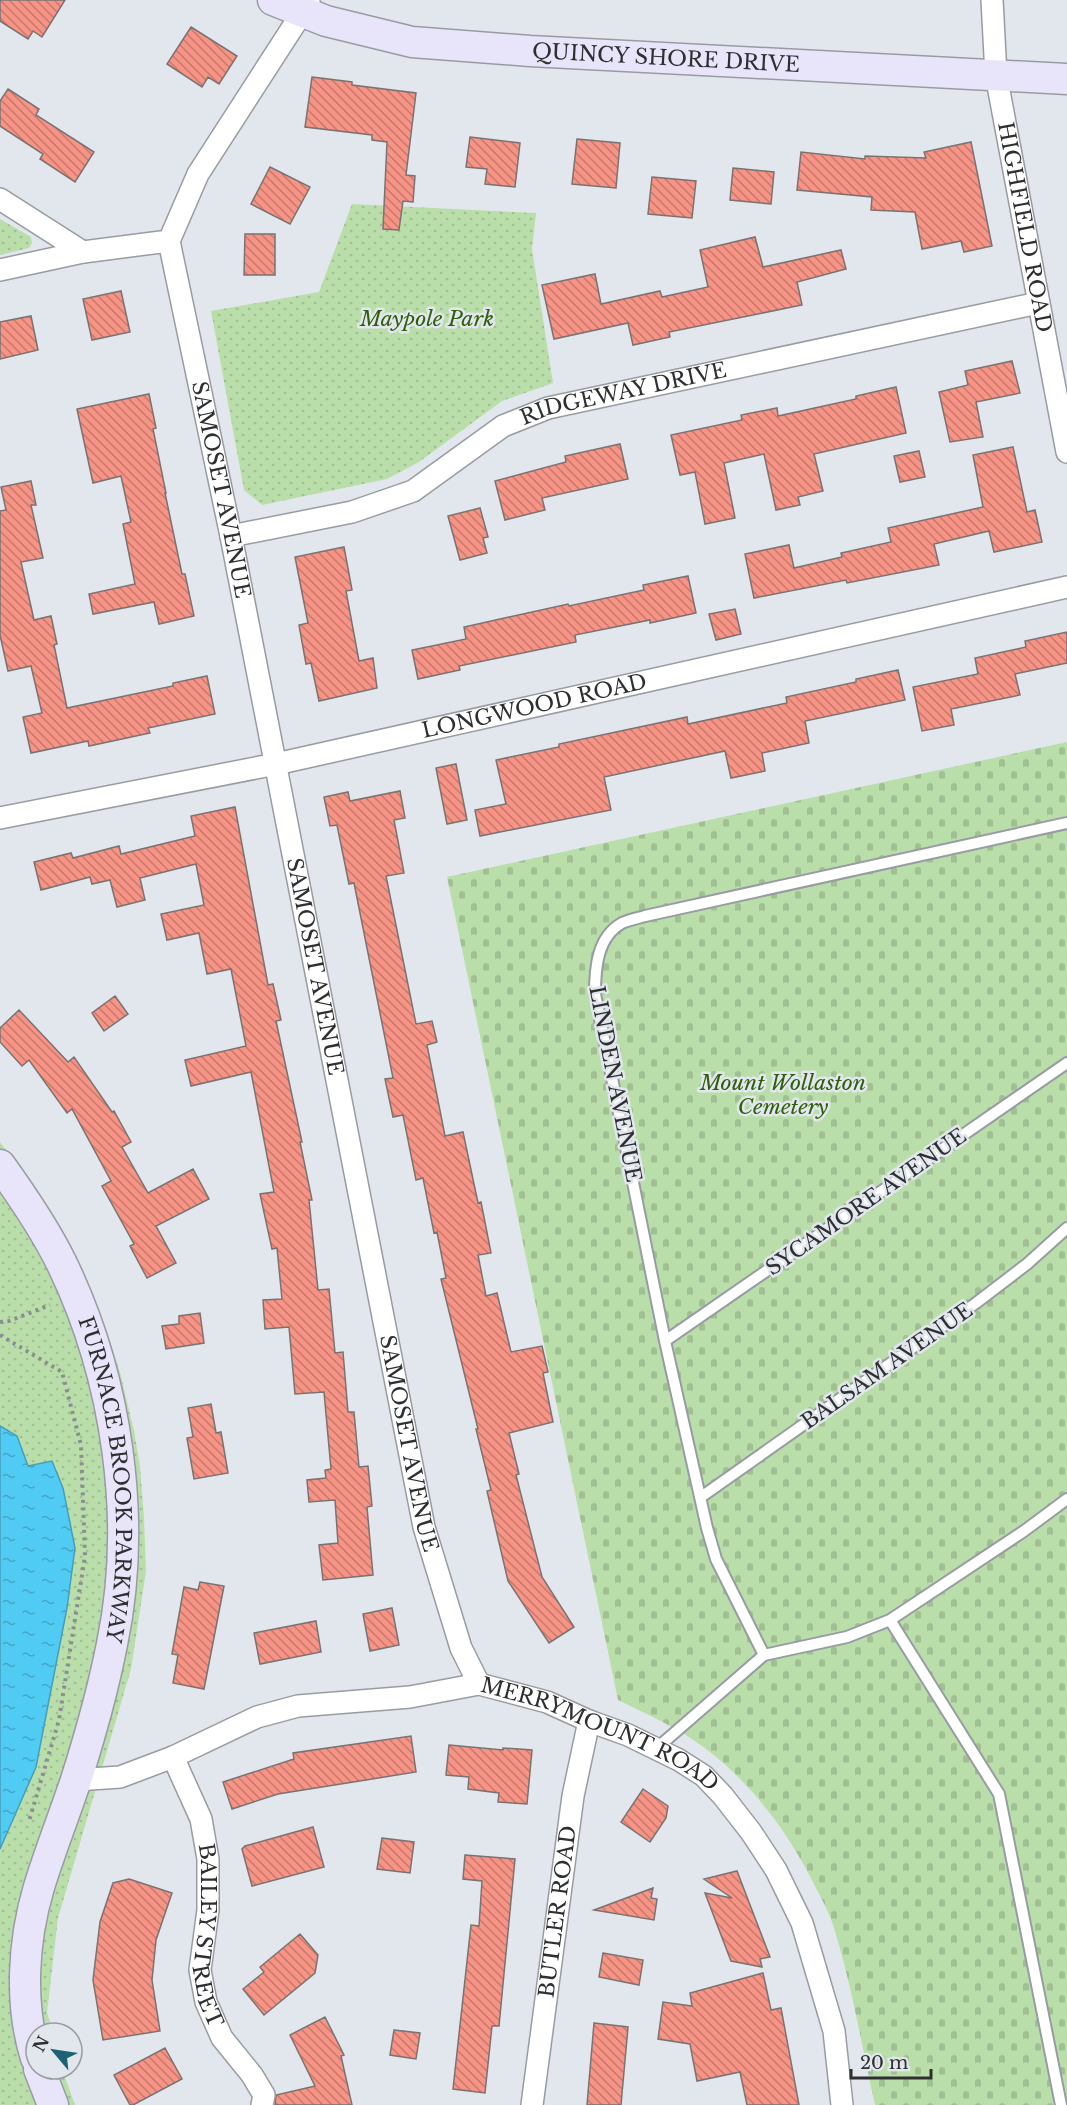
<svg xmlns="http://www.w3.org/2000/svg" width="1067" height="2105" font-family="'Libre Baskerville',serif">
<defs>
<pattern id="green-dots" width="8" height="8" patternUnits="userSpaceOnUse" patternTransform="scale(1.5)"><rect width="8" height="8" fill="#badeaa"/><path d="M2 2h.1M6 6h.1" fill="none" stroke="#a0bf93" stroke-width="1.8" stroke-linecap="round"/></pattern>
<pattern id="cemetery-stones" width="16" height="16" patternUnits="userSpaceOnUse" patternTransform="scale(1.5)"><rect width="16" height="16" fill="#badeaa"/><path d="M2 7V4a2 2 0 0 1 4 0v3zM10 15v-3a2 2 0 0 1 4 0v3z" fill="#a0bf93"/></pattern>
<pattern id="water-ripples" width="26" height="14" patternUnits="userSpaceOnUse" patternTransform="scale(1.5)"><rect width="26" height="14" fill="#50ccf4"/><path d="M2 4q2-2 4 0t4 0M15 11q2-2 4 0t4 0" fill="none" stroke="#43a6c6"/></pattern>
<pattern id="building-back-hatch" width="6" height="6" patternUnits="userSpaceOnUse" patternTransform="scale(1.5)"><rect width="6" height="6" fill="#f79486"/><path d="M-1 5l2 2M0 0l6 6M5-1l2 2" fill="none" stroke="#c8796e"/></pattern>
</defs>
<rect width="100%" height="100%" fill="#e2e7ed"/>
<!-- green -->
<path fill="url(#green-dots)" d="M352,204L536,213L532,249L553,383L502,401L419,462L387,479L262,505L244,490L211,311L319,292Z
M0,219L31,237L32,243L29,248L0,255Z
M0,1142L27,1177L59,1226L83,1270L106,1328L120,1372L134,1431L140,1466L144,1518L146,1571L131,1669L58,1918L47,2013L54,2033H36V2069H62L75,2105H0V1849L36,1767L67,1608L75,1548L28,1466L17,1436L0,1426Z"/>
<!-- cemetery -->
<path fill="url(#cemetery-stones)" d="M1067,742V2105H875C861,2043 851,1979 831,1919C827,1909 822,1900 817,1890C791,1837 754,1785 706,1749C679,1728 648,1715 618,1700L447,877Z"/>
<!-- water -->
<path fill="url(#water-ripples)" stroke="#469dba" stroke-width="1.5" d="M0,1426L17,1436L28,1466L52,1461L63,1488L75,1548L67,1608L36,1767L0,1849Z"/>
<!-- building -->
<path fill="url(#building-back-hatch)" stroke="#7a7271" stroke-width="1.5" d="M0,0H65L42,37L33,31L28,39L0,21Z
M191,27L237,56L219,84L208,77L202,87L167,64Z
M312,77L352,82V85L416,93L406,175L415,176L413,202L403,201L399,230L383,229L387,142L372,140V135L305,127Z
M8,89L39,109L36,115L94,152L75,182L40,159L43,154L0,126V101Z
M470,137L520,143L515,187L485,184L487,169L466,167Z
M577,139L620,143L616,188L572,184Z
M971,142L992,246L964,252L961,241L922,249L915,212L871,210L872,197L797,190L801,152L865,159V156L926,158L924,152Z
M270,167L310,187L290,224L251,204Z
M733,168L774,172L771,204L730,200Z
M652,177L696,181L692,218L648,214Z
M245,234H275V275H244Z
M755,237L763,267L841,250L846,269L797,282L802,305L669,332L670,337L633,345L628,323L554,339L542,285L595,274L601,304L660,291L662,297L708,287L700,250Z
M121,291L130,332L92,340L83,299Z
M31,316L38,350L0,359V322Z
M1012,361L1020,393L976,402L983,437L950,442L939,392L968,385L965,371Z
M896,387L906,433L814,454L823,491L798,497L800,505L776,510L764,454L724,463L735,518L705,524L695,472L680,475L671,435L742,420L741,415L777,408L778,416L856,399V396Z
M149,394L156,428L153,429L166,493H165L182,574H185L194,616L159,624L154,602L93,614L89,594L135,584L123,524L131,522L121,476L93,483L77,409Z
M620,444L628,479L542,498L545,510L505,520L495,481L566,462L565,456Z
M1013,447L1027,512L1035,510L1042,542L994,552L989,531L934,544L939,565L847,583L846,580L754,598L745,554L789,545L794,568L842,557L841,553L891,542L888,528L983,507L973,455Z
M919,451L925,477L900,482L894,456Z
M31,481L36,505H31L43,558L21,562L34,620L51,616L57,644L54,645L67,708L173,686V683L207,676L215,714L148,728L150,733L89,746L88,741L31,753L23,717L42,713L31,666L8,671L0,635V511L6,510L1,487Z
M480,508L488,537L483,538L487,553L460,560L448,516Z
M344,547L352,590L346,591L359,661L373,658L377,688L319,701L311,663L306,664L299,625L308,623L295,557Z
M688,576L696,613L650,623V620L575,635L576,642L459,666L460,670L418,679L412,650L466,639L464,627L568,604L569,606L644,590L643,585Z
M735,609L741,634L716,640L709,614Z
M1067,632V663L1015,674L1020,695L951,709L954,725L922,731L913,687L978,674L975,658L1026,647L1025,641Z
M898,670L905,700L805,721L809,743L762,753L765,771L731,778L725,751L604,777L611,810L480,836L475,810L506,804L496,760L559,747V744L687,717L688,724L787,703L786,697L856,682V679Z
M456,764L467,820L447,824L436,768Z
M400,791L405,818L394,820L404,873L386,876L416,1024L432,1021L437,1042L427,1045L445,1136L463,1132L478,1203L481,1202L491,1253L478,1255L486,1296L497,1293L511,1352L542,1346L548,1372L543,1373L553,1422L509,1433L519,1474L516,1475L542,1577L574,1627L549,1643L508,1581L487,1491L491,1490L476,1429H478L441,1279L446,1278L437,1232L434,1233L423,1178L416,1180L403,1115L393,1117L385,1079L393,1078L354,883L349,884L337,825L330,826L324,797L348,792L350,801Z
M235,807L268,985L273,984L281,1020L276,1021L302,1142H300L312,1200H309L318,1290L329,1289L335,1353L343,1352L348,1412H354L359,1467L368,1466L372,1506L367,1507L373,1575L323,1580L319,1545L338,1543L335,1500L309,1502L307,1480L326,1478L325,1470L331,1469L324,1392L295,1394L289,1327L265,1329L263,1300L282,1299L277,1248L272,1249L260,1194L274,1192L251,1072L191,1086L185,1060L246,1046L231,969L207,974L199,933L167,940L161,914L204,905L196,864L140,878L145,900L117,907L110,880L92,884L90,877L41,890L34,862L71,853L73,858L119,846L121,854L195,836L191,816Z
M115,996L128,1014L104,1031L92,1013Z
M19,1010L68,1062L74,1057L112,1112L114,1111L131,1142L122,1147L148,1193L193,1169L209,1199L156,1226L176,1263L147,1278L130,1246L134,1244L102,1186L111,1181L72,1109L67,1113L29,1060L22,1066L0,1042V1028Z
M200,1313L204,1343L166,1349L162,1326L179,1324V1316Z
M211,1404L216,1433L221,1432L228,1473L194,1479L187,1438L193,1437L188,1408Z
M200,1582L224,1586L204,1689L173,1683L178,1655L172,1654L184,1587L198,1590Z
M392,1608L399,1645L370,1651L363,1614Z
M316,1621L321,1652L260,1664L254,1633Z
M411,1736L416,1772L278,1794L232,1809L223,1782L294,1759L293,1753Z
M449,1745L503,1750V1748L532,1750L527,1804L498,1802L499,1793L468,1789L469,1777L446,1775Z
M643,1789L668,1806L666,1818L650,1842L621,1822Z
M313,1827L324,1867L252,1886L242,1849L245,1846Z
M382,1838L414,1842L410,1873L377,1869Z
M465,1855L515,1859L499,2026H492L485,2093L453,2089L471,1925L479,1926L482,1881L463,1879Z
M737,1871L770,1957L760,1959L762,1967L731,1961L705,1893L732,1898L704,1879Z
M129,1879L172,1893L156,1940L152,1980L160,2031L103,2040L93,1980L100,1922L113,1883Z
M653,1888L651,1898L657,1899L654,1920L594,1910Z
M300,1934L318,1955L315,1973L264,2015L243,1989L264,1972L260,1967Z
M603,1953L643,1960L639,1985L599,1977Z
M763,1973L771,2010L781,2008L799,2105H747L740,2072L697,2081L690,2044L658,2039L663,2002L692,2006L690,1993Z
M325,2017L344,2055L341,2056L352,2105H275L276,2095L315,2086L290,2035Z
M594,2023L628,2027L621,2105H587Z
M394,2030L420,2033L416,2059L390,2055Z
M165,2048L182,2079L133,2105H130L114,2075Z"/>
<g fill="none" stroke-linecap="round" stroke-linejoin="round">
<defs>
<path id="lane" d="M665,1341L1067,1063
M701,1497L976,1303L1027,1264L1067,1228
M890,1620L999,1794L1061,2105
M764,1655L716,1559L707,1528L665,1341L595,994C595,968 597,937 622,923C629,920 638,918 645,916L1067,823
M657,1748L764,1655L847,1637L890,1620L1024,1531L1067,1499"/>
<g id="street">
<path id="s1" d="M992,0L996,75L1067,452"/>
<path d="M0,199L83,252"/>
<path id="s2" d="M169,241L231,536L424,1527L461,1648L479,1684"/>
<path d="M0,270L83,252L169,241L198,174L309,2"/>
<path id="s3" d="M231,536L352,512L413,491L503,426L548,408L1038,303"/>
<path id="s4" d="M0,818L276,764L1067,587"/>
<path id="s5" d="M173,1757L201,1819L208,1859V1910L200,1970L206,2002L222,2038L252,2075L264,2095L262,2105"/>
<path id="s6" d="M76,1780L120,1777L173,1757L257,1717L298,1706L410,1697L479,1684L547,1702L589,1721L628,1735L679,1760L704,1776L723,1796L751,1832L776,1870L802,1923L834,2031L842,2105"/>
<path id="s7" d="M532,2105L573,1796L589,1721"/>
</g>
<g id="secondary">
<path id="s8" d="M273,0L326,21L412,42L530,51L1067,79"/>
<path id="s9" d="M0,1165C23,1197 45,1229 62,1264C117,1378 138,1520 112,1644C103,1690 90,1736 76,1780C64,1816 50,1851 39,1887C23,1940 19,2004 36,2058"/>
<path d="M39,2069L53,2105"/>
</g>
</defs>
<!-- lane casing -->
<use href="#lane" stroke="#989ca2" stroke-width="14"/>
<!-- street casing -->
<use href="#street" stroke="#989ca2" stroke-width="24"/>
<!-- secondary casing -->
<use href="#secondary" stroke="#989ca2" stroke-width="33"/>
<!-- path -->
<path stroke="#8a8d91" stroke-width="4" stroke-dasharray="3 4.5" stroke-linecap="butt" d="M0,1322L9,1321L50,1305
M0,1335L62,1372L81,1445L85,1556L59,1720L29,1821"/>
<!-- lane -->
<use href="#lane" stroke="#fff" stroke-width="10"/>
<!-- street -->
<use href="#street" stroke="#fff" stroke-width="21"/>
<!-- secondary -->
<use href="#secondary" stroke="#e8e5fa" stroke-width="30"/>
</g>
<g text-anchor="middle" dominant-baseline="central" stroke-width="5" stroke-linejoin="round" paint-order="stroke">
<!-- street labels -->
<g font-size="21" fill="#2d2f31" stroke="#e2e7ed">
<text stroke="none"><textPath href="#s8" startOffset="400">QUINCY SHORE DRIVE</textPath></text>
<text stroke="none"><textPath href="#s1" startOffset="230">HIGHFIELD ROAD</textPath></text>
<text stroke="none"><textPath href="#s3" startOffset="424">RIDGEWAY DRIVE</textPath></text>
<text stroke="none"><textPath href="#s2" startOffset="254">SAMOSET AVENUE</textPath></text>
<text stroke="none"><textPath href="#s4" startOffset="546">LONGWOOD ROAD</textPath></text>
<text stroke="none"><textPath href="#s2" startOffset="740">SAMOSET AVENUE</textPath></text>
<text transform="translate(615 1084) rotate(79)">LINDEN AVENUE</text>
<text transform="translate(866 1202) rotate(-35)">SYCAMORE AVENUE</text>
<text transform="translate(887 1366) rotate(-35)">BALSAM AVENUE</text>
<text stroke="none"><textPath href="#s2" startOffset="1226">SAMOSET AVENUE</textPath></text>
<text stroke="none"><textPath href="#s9" startOffset="340">FURNACE BROOK PARKWAY</textPath></text>
<text stroke="none"><textPath href="#s6" startOffset="550">MERRYMOUNT ROAD</textPath></text>
<text stroke="none"><textPath href="#s7" startOffset="195">BUTLER ROAD</textPath></text>
<text stroke="none"><textPath href="#s5" startOffset="186">BAILEY STREET</textPath></text>
</g>
<!-- park labels -->
<g font-size="21" font-style="italic" fill="#2e5e0a" stroke="#e2e7ed">
<text x="427" y="319">Maypole Park</text>
<text x="783" y="1083">Mount Wollaston<tspan x="783" dy="24">Cemetery</tspan></text>
</g>
</g>
<!-- north arrow -->
<g transform="translate(54 2051) rotate(299)"><circle r="28" fill="#e2e7ed" stroke="#9a9da2" stroke-width="1.5"/>
<path d="M0-4.5L10 22L0 15L-10 22Z" fill="#1d6273"/>
<text y="-9" font-size="16" font-weight="bold" text-anchor="middle" fill="#2d2f31">N</text>
</g>
<!-- scale -->
<path d="M851 2069v9h80v-9" fill="none" stroke="#2d2f31" stroke-width="3"/>
<text x="860" y="2069" font-size="18" fill="#2d2f31" stroke="#e2e7ed" stroke-width="4.5" paint-order="stroke">20 m</text>
</svg>
